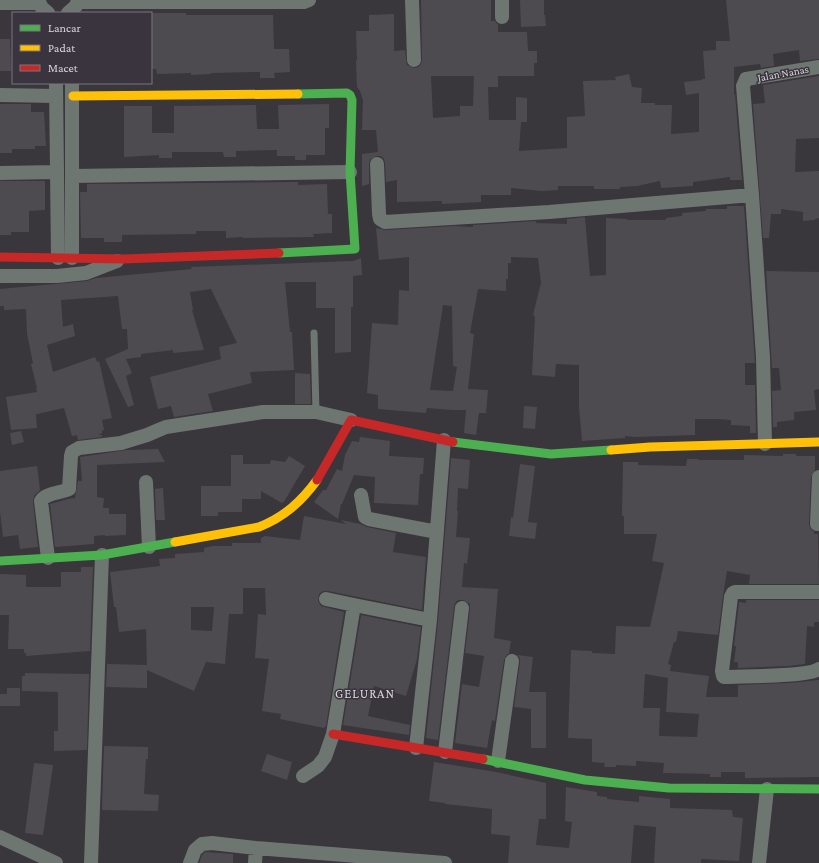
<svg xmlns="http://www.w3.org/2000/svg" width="819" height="863" font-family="'Crimson Pro',serif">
<rect width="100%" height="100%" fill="#39363c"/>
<!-- building -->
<path fill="#4e4b50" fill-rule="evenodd" d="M421,0H491V21H495L498,25V32H527L528,51H537V63H534V76H498V87H488L489,120H516V97L527,98V122H521L519,151L567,148V117L585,116L583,81L616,80L615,77L629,74L632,87L642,88L641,103H655V105H672L671,134L699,132V93L686,95L684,82L702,80V79H705L703,51L716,50V41H730L726,0H819V59L800,61L799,50L773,54L774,66L761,68L760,64L734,67V95L735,94L742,180H730V177L693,182V186L661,188L660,181L637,186L620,187V189H594V186H558V190L542,191L511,188V195H481V202L442,204V201L397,202V180L386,182L385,163L384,159L381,156H376L370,160L369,164V184L362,186V154L378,152L376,130H362L363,100L360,91L357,87L356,61L357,60L356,31H369V15L394,14V51L405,50L407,65L414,68L418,67L421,64L422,60ZM431,76H474L473,106H460V116L433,118Z
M520,0H544V15H545L546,26L521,27Z
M151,13H186V15H273L274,49H289L290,72L274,73L275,78H260V72L211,73V74L191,75V73L157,74L156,69H151Z
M0,39H10L11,71H0Z
M819,76V138L796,139L795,172L819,171V218L815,219V220L803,221V212L781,209V214H771L769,238H763L753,104L765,103L763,85Z
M0,104H31V112H44L46,146H35V149H12V153H0Z
M329,104V128H325V155H306V160H295V156H277V150L236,151V157H224L223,152H172V158H159V155L124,157V106H152V133H174V106L256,105L257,129H279L278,105Z
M0,181H45V210L29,211V232H11V235H0Z
M298,182V185L327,184L328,214H332V233L313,234L314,237L243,238V237L226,238V231H196V234L122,235V242H104V238H81L80,192H87V184Z
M727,206H744L755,363H745V385H755L756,433H750V426L731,425V420L718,419H695V435L635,437L625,436V438L582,441L579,407V365L556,364L555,377L532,375L535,316L533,315L541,283L538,258L511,257V263H508V279H506V291L478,289L470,333L474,334L468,389L488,390L486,413H479L476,435L464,433L466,410H453L427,408L426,413L378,409V395L367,393L372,323L398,325L399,290L409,291V257L379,260L376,228L386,230L455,226L473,227V225L536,221V223L567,224V219L585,217L590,276L606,275V218L627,219V220H666V218L682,216V213L706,211V209H727ZM443,305L452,306L453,366L457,367L453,391L430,390Z
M361,258L362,275L353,276V307H351V352L335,353V308H316V282H285L290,332H292L294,370L250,372L252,383L208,394L213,411L174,417L171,406L158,409L150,377L221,359L219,347L237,343L211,289L190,292L193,310H192L204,350L173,353V350L141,354V357L126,359L132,373L126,376L134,405L128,407L105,359L128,349L127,329H122L118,296L61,300L63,327L73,324L75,336L47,345L53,372L95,357L97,362L99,361L112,418L102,420L104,430L102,431V433L98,435H102V437L78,440L77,435L72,436L64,408L37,414H36L37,428L11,430L6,397L37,392L36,388H37L31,364L33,363L27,334L26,309L4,310V306H0V289L87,281L96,278L192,269L191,267L353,261Z
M766,271L819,272V389L814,390L816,410L794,412V420L777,422V427H773L772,391L781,390L779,368H772Z
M295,373L310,374L311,404H295Z
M524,406L537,407L535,429L523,428Z
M21,431L24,442L12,445L10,433Z
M360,437L390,441L389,456L424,458L423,474H420L418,505L374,503L375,477L354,475L342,504H341L338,519L314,502L323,490H326L337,469L342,471L345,455L352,441L359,442Z
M158,449L165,462L97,465V497L104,498L103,508H109V514H126V535L105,536V535L94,536V544L55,547L50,504L68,499L75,498L78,481H82L80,457L126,450Z
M783,454H796V456H815V470L811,477L809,524L810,528L814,532V534H818L819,584H749L750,575L727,571L723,596L718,635L678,631L676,642H674L668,664L671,665L670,671L709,676L706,697H738V685L789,683L819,680V777L745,778V772H721V777H710V774L663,773L664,763L636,761V766L616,765V767H604L605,763L592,762V739L568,738L571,650L592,651V653L615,654L616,626L650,627L664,563L652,561L657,534H624V516H622L623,462H638V465L686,466L687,459H698V460H744V455L783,456ZM645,674L668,678L666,712L699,714L697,737L659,736L660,708H643Z
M231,455H243V464H270L271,460L285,462L289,456L305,466L285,500L282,503L261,491V499H242V512H218V516H201V486H231Z
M451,458L470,460L468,489L458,488L457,511H458L456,537L470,538L467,564L464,563L462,587L498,589L494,638L511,641L509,653L506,656L504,660L495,721L492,720L487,748L455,743L462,684L479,687L484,656L465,653L470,609V604L463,600H458L455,603L454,607L438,740L426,738L438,621Z
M520,464L535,466L528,522L537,523L535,539L509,536L511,517L513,518Z
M37,466L40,490L34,496L33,502L38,547L20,549L18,535L3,537L0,512V471Z
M163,488L165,520H156L155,489Z
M304,516L346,524L341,520L360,524L367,527L396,533L393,552L426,557L422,610L328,591H323L319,594L318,601L321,606L344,612L326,726L324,728L280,719L281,714L262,711L269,659L255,658L258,614L266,615L265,588H243V614H229L225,664L206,662L194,691L147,670L146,629L119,632L116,607H114L110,572L160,566L159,559L175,558V554L204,552V548L213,546H232V543H261V538L265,536L300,540ZM191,607H214L212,631L191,630Z
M81,567H93L90,651L26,656V653H24V649H8L9,615H0V574L26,575V587H61V572H81Z
M746,600H819V622H814V627L807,626L805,664L788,666L738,668V662H734L736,646H734L739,602L746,603Z
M361,615L421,627L417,659L406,696L374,686L368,716L410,725L409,735L343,725Z
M517,655L533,657L529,692H546V748H531V709L514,707L520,662V658Z
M107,664L147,665V688L106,687Z
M25,673L89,674L87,750L54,751V731H58V692L22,691V676H25Z
M7,688H20V706H0V694H7Z
M104,746L148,747V759H146L144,794L159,795L158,811L102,810Z
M267,754L292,762L287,780L261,771Z
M434,762L496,772L546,783V819H539L536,845L569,848L572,822L565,821L566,787L597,792V796L607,797V799L639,802V796L670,799V808L732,810L733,817L743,818L739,861L701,859V863H655L654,862L656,827L634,825L631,863H508L510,836L491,834L492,809L445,804V803L429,801Z
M34,763L53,765L43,835L25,833Z
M205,852L233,854V863H199L202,855Z"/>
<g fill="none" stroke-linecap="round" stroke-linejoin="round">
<!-- lane -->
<path stroke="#6e7672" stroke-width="7" d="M314,333L316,412"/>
<!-- street -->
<path stroke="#6e7672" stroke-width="14" d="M38,0L42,8L48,13
M412,0L414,60
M502,0V17
M78,2H304L309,0
M0,3H38
M68,13L76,6L78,0
M56,83L58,258
M72,83V258
M0,95L56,96
M377,164L379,214L380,219L385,222L549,212L752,195
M0,173L57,172
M72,176L350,172
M0,276H57L86,273L117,261
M765,444L763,357L752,195L743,86L746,79L819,67
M146,482L149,547
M361,495L365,517L369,519L437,532
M817,524L819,477
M48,558L41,501C45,493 61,493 69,489L71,456L72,452L79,448L121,443L147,435L161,429L166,427L263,412H316L351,420
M819,592H735L733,593L731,597L722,671L723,676L724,677C742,676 808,677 819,669
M326,599L354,605
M416,748L430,620L444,440
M445,752L462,608
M498,761L512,661
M303,776L318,766L325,757L333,734L354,605L430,620
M0,837L56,863
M91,863L102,555
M190,863L195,850L202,844L212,843L256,848L445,863
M255,863L256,848
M759,863L767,789"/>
<!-- fast -->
<path stroke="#4caf50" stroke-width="9" d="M279,253L355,249L350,172L352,100L350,95L347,93L298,94
M453,442L551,454L611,450
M0,561L102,555L175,542
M483,759L585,780L669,788L819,789"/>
<!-- slow -->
<path stroke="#ffc107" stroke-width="9" d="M73,96L298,94
M611,450L650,447L819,442
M175,542L259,527C284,517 301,502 317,480"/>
<!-- jam -->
<path stroke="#c62828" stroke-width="9" d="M0,257L123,259L279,253
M317,480L351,420L453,442
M333,734L483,759"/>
</g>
<g text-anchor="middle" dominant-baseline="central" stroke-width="3" stroke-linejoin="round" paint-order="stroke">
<!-- street labels -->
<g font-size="11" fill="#dbd7dd" stroke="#3a343e">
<text transform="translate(783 73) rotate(-10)">Jalan Nanas</text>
</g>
<!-- quarter labels -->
<g font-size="13" letter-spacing="1" fill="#dbd7dd" stroke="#3a343e">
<text x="365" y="693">GELURAN</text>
</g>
</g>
<!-- legend -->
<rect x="12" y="12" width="140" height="72" fill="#3a343e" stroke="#7a757e"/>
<rect x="20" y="25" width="20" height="6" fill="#4caf50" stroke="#7a757e"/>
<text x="48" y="32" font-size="12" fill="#dbd7dd">Lancar</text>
<rect x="20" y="45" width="20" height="6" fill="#ffc107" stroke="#7a757e"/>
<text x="48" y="52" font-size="12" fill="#dbd7dd">Padat</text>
<rect x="20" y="65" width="20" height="6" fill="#c62828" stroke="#7a757e"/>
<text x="48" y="72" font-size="12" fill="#dbd7dd">Macet</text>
</svg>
